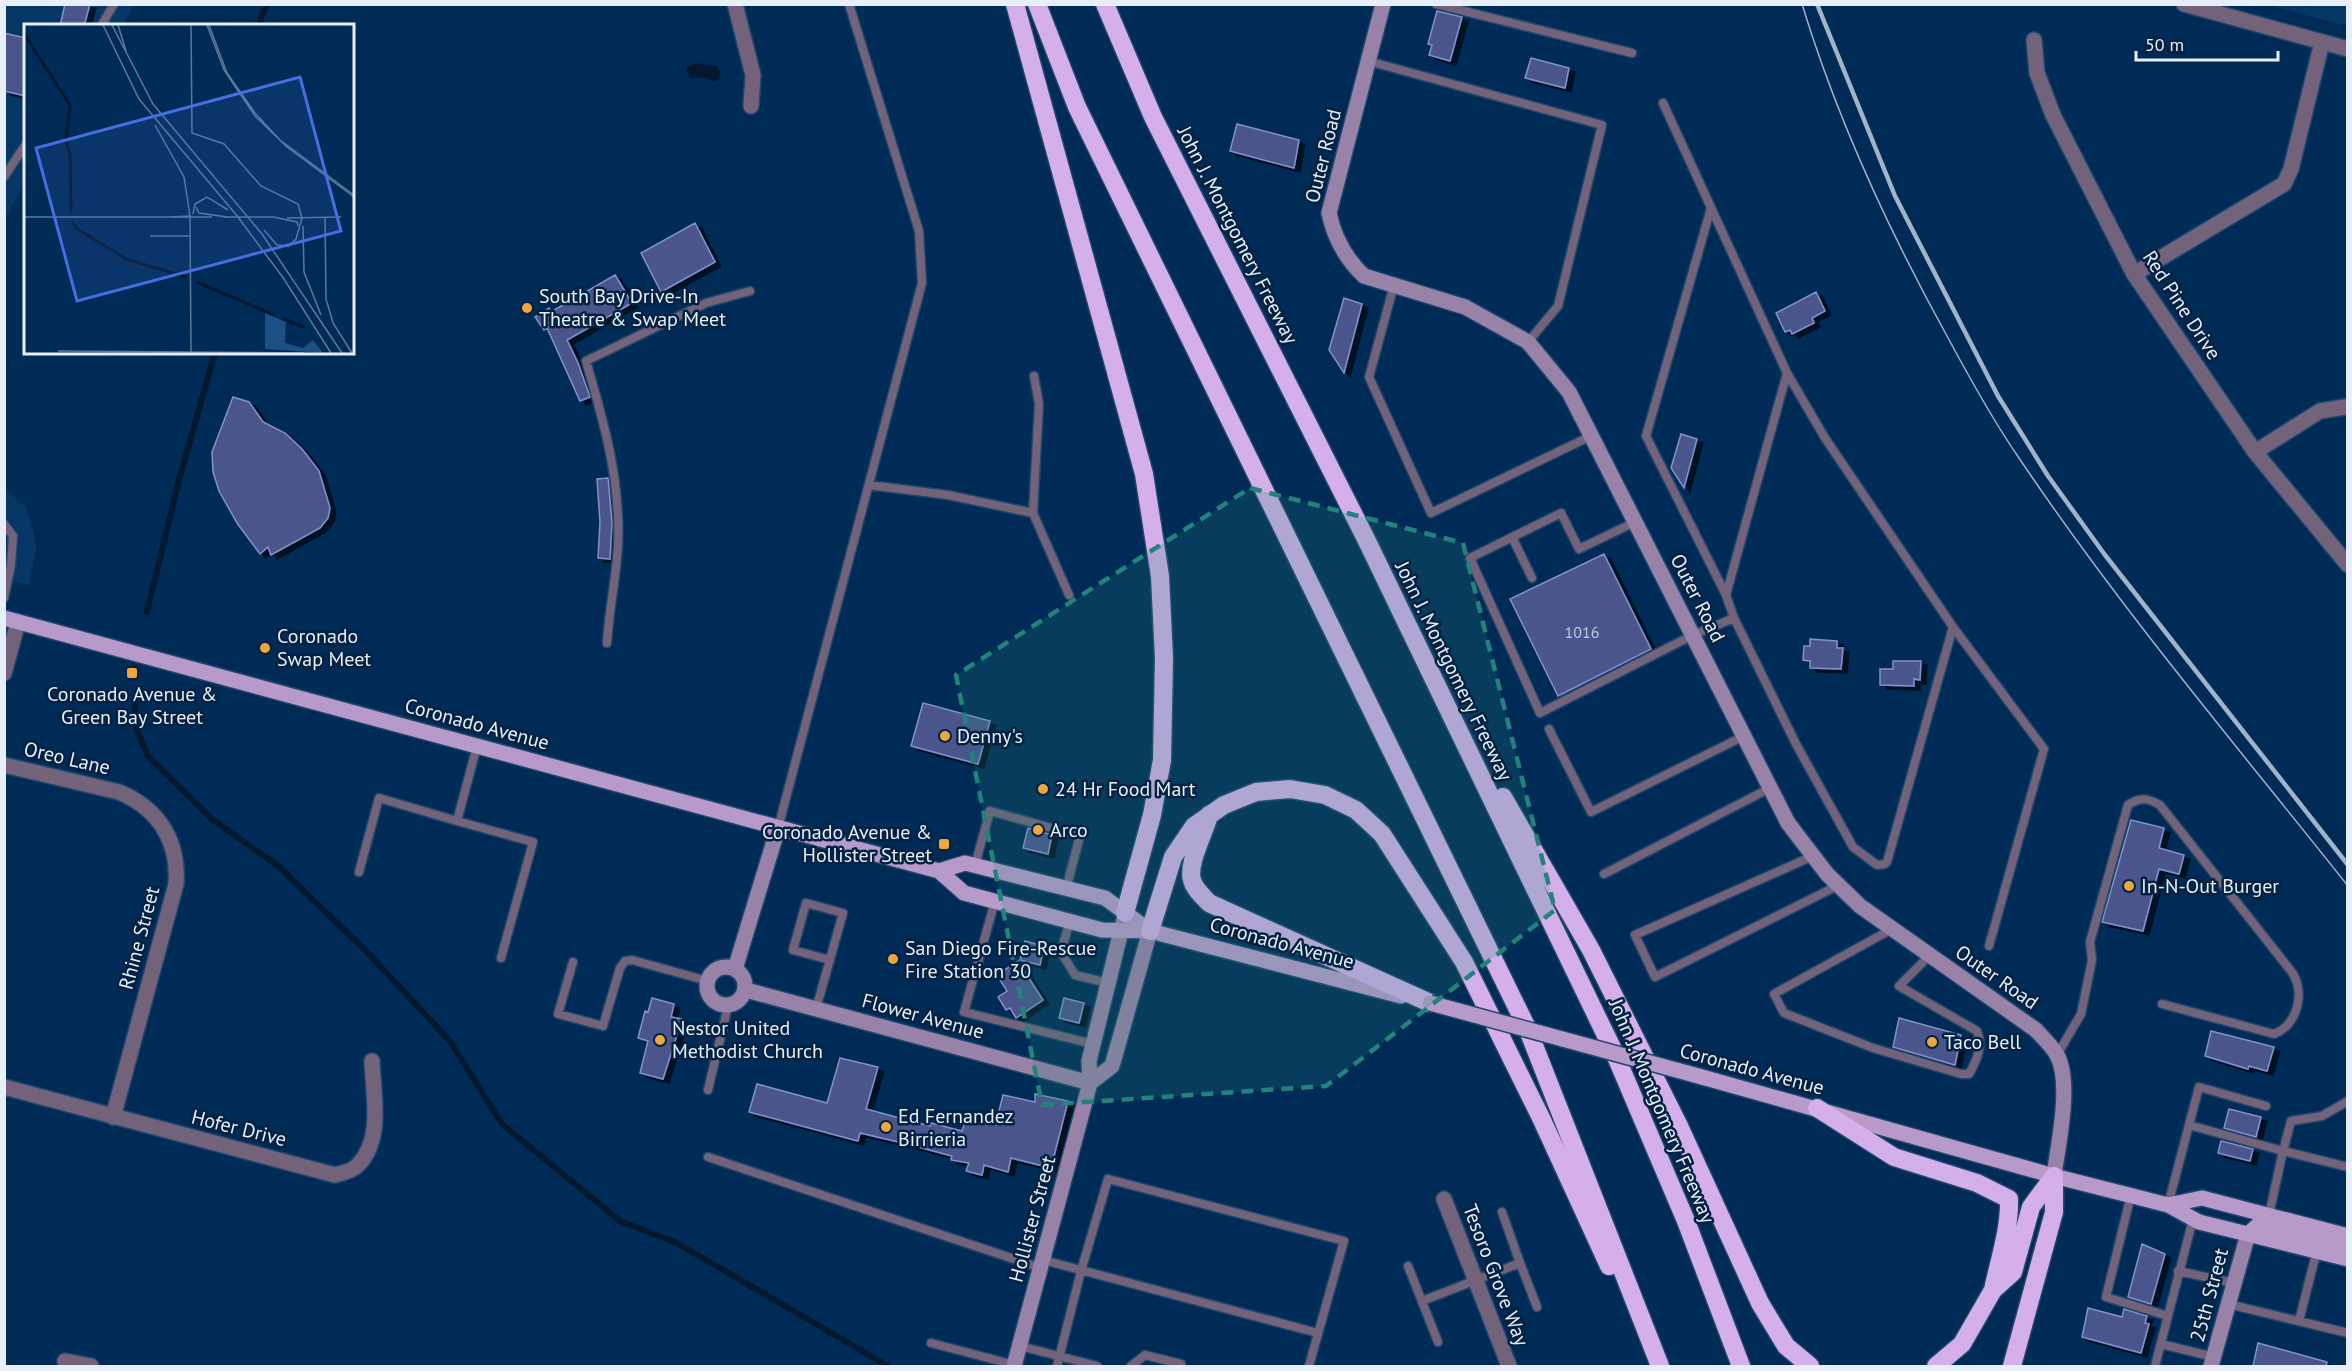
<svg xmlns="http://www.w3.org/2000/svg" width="2352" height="1371" font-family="'PT Sans',sans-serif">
<defs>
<filter id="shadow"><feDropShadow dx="6" dy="4" stdDeviation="0" flood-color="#0009"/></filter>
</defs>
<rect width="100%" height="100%" fill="#002b56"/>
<!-- built -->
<path fill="#053665" d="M2277,4L2347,5V26L2276,7Z
M5,5H135L122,25L26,26L25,184L5,218Z
M4,487L26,508L31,521L37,546L29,585L5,579Z"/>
<!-- water -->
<path fill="#04182f" d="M695,63L717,66L721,73L719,79L715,82L704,78H690L686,71L687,67Z"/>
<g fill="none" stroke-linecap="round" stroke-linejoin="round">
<!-- stream -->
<path stroke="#04182f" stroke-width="6" d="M260,26L261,17L268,4
M147,612L179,480L215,352
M136,693L134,723L148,756L213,820L277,865L366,951L450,1041L502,1124L620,1221L677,1243L888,1366"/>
</g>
<!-- building -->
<path fill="#49558b" stroke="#8391cc" stroke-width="1.5" filter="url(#shadow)" d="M65,4H90L84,26H60Z
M1437,11L1462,17L1450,61L1429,55L1432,45L1428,44Z
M4,33L26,38V96L4,91Z
M1531,58L1569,68L1565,88L1525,78Z
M1237,124L1299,140L1294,168L1230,151Z
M695,223L715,262L661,292L641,253Z
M615,275L632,303L567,340L578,363L590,397L580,401L547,328L544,330L535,317L549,308L551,312Z
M1816,292L1825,311L1812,318L1814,323L1792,334L1790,330L1785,332L1776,313Z
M1344,298L1362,304L1344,373L1329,350Z
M233,397L249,402L263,422L285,433L302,449L319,471L330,508L328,518L320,528L271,555L268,547L260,554L237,523L219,491L213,472L212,452Z
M1681,434L1697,439L1684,488L1671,468Z
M608,478L612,522L610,559L598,558L600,522L597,479Z
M1604,554L1651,649L1558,696L1510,599Z
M1810,639L1837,641V648H1843L1841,669L1810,668V661L1803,660L1804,646H1810Z
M1893,661H1921L1920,680L1914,679V686L1880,685V669H1893Z
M923,703L990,721L978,764L911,746Z
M2131,820L2164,828L2159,848L2184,855L2179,874L2159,869L2143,931L2102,922Z
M1028,828L1052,835L1048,854L1023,848Z
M1025,941L1044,946L1040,965L1020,960Z
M1018,961L1043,1000L1016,1018L1010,1008L1006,1010L998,997L1007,991L997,975Z
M652,998L674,1004L671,1017L682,1019L663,1079L640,1073L648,1041L638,1038L645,1011L648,1012Z
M1064,998L1084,1003L1079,1023L1059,1018Z
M1899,1018L1961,1035L1955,1065L1893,1047Z
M2211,1031L2274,1047L2267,1071L2249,1066L2248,1069L2205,1056Z
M840,1058L878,1067L866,1109L930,1126L931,1123L962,1131L968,1113L997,1119L1003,1095L1035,1102V1094L1068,1101L1051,1168L1011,1158L1008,1172L984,1165L982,1175L966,1171L969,1163L951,1160L952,1156L907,1144L860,1133L858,1141L749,1112L757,1084L827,1103Z
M2229,1109L2261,1117L2256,1137L2224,1128Z
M2221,1141L2253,1149L2250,1161L2218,1153Z
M2142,1244L2165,1254L2151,1304L2128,1297Z
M2088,1308L2122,1317L2124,1309L2147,1316L2145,1323L2149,1324L2141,1353L2082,1337Z
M2258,1343L2327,1362L2326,1366H2253Z"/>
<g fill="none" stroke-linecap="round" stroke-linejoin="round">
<defs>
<path id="lane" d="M1436,4L1632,53
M101,26L114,4
M1368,61L1602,125L1558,306L1528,342
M1663,103L1787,373L1825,438L1953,627L2044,749L1989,946
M4,177L26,144
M1711,208L1646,436L1726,595L1734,618L1796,744L1853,847L1877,865L1885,864L1887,862L1953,627
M1394,285L1369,377L1431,513L1591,436
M869,485L948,495L1033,513L1039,404L1034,376
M1033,513L1069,595
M1635,522L1579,549L1561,513L1470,558L1540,713L1693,635L1734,618
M4,524L13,536L11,565L4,598
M1512,537L1532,578
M1726,595L1787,373
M607,643C609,610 616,579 618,546C621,482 604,422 586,361L706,303L750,291
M1549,729L1591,812L1744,736
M457,821L533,842L501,958
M778,828L922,283L919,231L849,4
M1813,856L1635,935L1655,977L1839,885
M975,865L990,811L1080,836L1066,889
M359,872L379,798L457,821L477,746
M1604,874L1770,788
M995,901L964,1012L1093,1044
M1070,921L1061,952L1075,975L1108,983
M1892,929L1774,994L1784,1013L1873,1048L1961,1074H1969C1977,1060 1983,1046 1977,1031L1899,986L1930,955
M573,962L558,1014L603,1026L620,968L625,961L632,960L708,981
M816,1009L843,913L806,903L793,950L830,960
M2057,1055L2081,1014L2092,960L2090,942L2128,805C2141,797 2148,798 2160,805L2291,971C2306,991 2298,1025 2274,1034L2162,1004
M708,1090L728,1006
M2348,1101L2322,1116L2291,1121L2283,1151L2348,1167
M2189,1125L2283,1151L2269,1215
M708,1157L1041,1268
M2131,1195L2106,1297L2168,1316L2193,1219
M2168,1205L2199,1087L2266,1106
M1043,1260L1318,1333
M1520,1263L1537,1307
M1408,1266L1438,1342
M2178,1271L2234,1283
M1422,1301L1520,1263L1502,1212
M2228,1304L2348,1333
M2299,1321L2317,1250
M931,1343L1015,1365
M2161,1344L2214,1357
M1020,1346L1097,1366
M1057,1366L1081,1271L1108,1179L1344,1241L1309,1366
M1131,1366L1145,1355L1181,1364V1366
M2155,1366L2168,1316"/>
<path id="street" d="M735,4L753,75L751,106
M2184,4L2348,49
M2034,40L2037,73L2053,115L2134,274L2255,452L2348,565
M2134,274L2284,184L2291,169L2322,42
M2255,452L2320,411L2345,407
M4,673L18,622
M4,765L119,792C159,809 179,841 176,884L113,1117
M4,1087L335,1175C342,1173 352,1171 357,1166C384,1140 373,1095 372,1061
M1444,1199L1509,1366
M65,1361L91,1366"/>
<path id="secondary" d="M1383,4L1329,213C1334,237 1346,259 1364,276L1465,307L1528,342L1569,392L1788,823L1827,874L1860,906L2036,1030C2043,1038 2052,1046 2057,1055C2072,1083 2058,1145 2054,1176
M707 986a19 19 0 1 1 38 0a19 19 0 1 1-38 0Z
M735,969L778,828
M746,990L1090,1083
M1090,1083L1112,1066L1150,931
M1014,1366L1090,1083L1089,1061L1124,919
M2211,1366L2248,1234"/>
<path id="primary" d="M4,618L939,871L964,893L1102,930L1150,931L1401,996
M939,871L965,863L1105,898L1150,931
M1702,1077L2054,1176L2168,1205L2199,1222L2348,1259
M2168,1205L2202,1198L2348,1236
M2248,1234L2258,1225L2348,1247"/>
<path id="highway" d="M1015,4L1144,474L1160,576L1164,658L1162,760L1152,815L1125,913
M1037,4L1077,107L1528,1030L1660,1366
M1105,4L1153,117L1366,539L1614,1052L1686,1221L1741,1366
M1503,797L1591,950L1679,1126L1760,1303L1786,1346L1810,1366
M1209,815C1205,832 1187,863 1192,880C1194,889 1203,896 1209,903L1430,1003
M1150,931L1173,857L1194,826L1224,805L1256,792L1290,789L1325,795L1356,810L1382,834L1464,962L1542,1120L1609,1266
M1817,1108L1894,1157L1977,1183L2009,1199C2010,1229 1999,1261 1993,1290
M1936,1366L1962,1344L1993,1290L2013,1272L2031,1207L2054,1176
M2012,1366L2054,1212V1176"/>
</defs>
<!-- lane casing -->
<use href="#lane" stroke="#20466d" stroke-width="11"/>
<!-- street casing -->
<use href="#street" stroke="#20466d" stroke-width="18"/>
<!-- secondary casing -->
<use href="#secondary" stroke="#20466d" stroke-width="18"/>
<!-- primary casing -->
<use href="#primary" stroke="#20466d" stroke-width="18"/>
<!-- highway casing -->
<use href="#highway" stroke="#20466d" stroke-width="21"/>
<!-- lane -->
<use href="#lane" stroke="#72637a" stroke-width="8"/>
<!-- street -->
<use href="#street" stroke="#72637a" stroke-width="15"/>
<!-- secondary -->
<use href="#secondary" stroke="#9982a7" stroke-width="15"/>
<!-- primary -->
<use href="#primary" stroke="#b89aca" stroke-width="15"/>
<!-- highway -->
<use href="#highway" stroke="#d4afe9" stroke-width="18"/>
<!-- tram -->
<path stroke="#a0b3c8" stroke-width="1.5" d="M1802,4C1837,119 1889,231 1947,336C1969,377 1992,419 2019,458C2119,607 2236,745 2348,886"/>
<!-- rail -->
<path stroke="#a0b3c8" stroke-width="4.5" d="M1817,4L1895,196L1998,396L2048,476L2105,555L2348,865"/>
<defs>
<path id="primary-bridge" d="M1430,1003L1702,1077"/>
</defs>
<!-- primary-bridge casing -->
<use href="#primary-bridge" stroke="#20466d" stroke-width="18" stroke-linecap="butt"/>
<!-- primary-bridge -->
<use href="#primary-bridge" stroke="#b89aca" stroke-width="15"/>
</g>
<!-- marked area -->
<path fill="#24827c" fill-opacity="0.2" stroke="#24827c" stroke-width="4.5" stroke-dasharray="12 8" stroke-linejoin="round" d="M1250,488L1463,543L1555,910L1326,1086L1042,1105L956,675Z"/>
<!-- markers -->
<g fill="#efa73d" stroke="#032242" stroke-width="2">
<circle cx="527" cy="308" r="6"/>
<circle cx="265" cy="648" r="6"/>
<rect x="126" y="667" width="12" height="12" rx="3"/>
<circle cx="945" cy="736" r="6"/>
<circle cx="1043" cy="789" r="6"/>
<circle cx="1038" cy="830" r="6"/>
<rect x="938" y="838" width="12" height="12" rx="3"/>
<circle cx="2129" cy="886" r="6"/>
<circle cx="893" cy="959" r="6"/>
<circle cx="660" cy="1040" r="6"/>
<circle cx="1932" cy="1042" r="6"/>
<circle cx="886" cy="1127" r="6"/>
</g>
<g text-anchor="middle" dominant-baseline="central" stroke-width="5" stroke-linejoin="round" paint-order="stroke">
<!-- number labels -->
<g font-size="16" fill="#bfc8de">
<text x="1582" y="632">1016</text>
</g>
<!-- street labels -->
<g font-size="20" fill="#e6effa" stroke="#032242">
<text transform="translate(1323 156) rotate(-76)">Outer Road</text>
<text transform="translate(1238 235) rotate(63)">John J. Montgomery Freeway</text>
<text transform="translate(2182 305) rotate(57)">Red Pine Drive</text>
<text transform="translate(1698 598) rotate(63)">Outer Road</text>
<text transform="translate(1454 671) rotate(64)">John J. Montgomery Freeway</text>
<text transform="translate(477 724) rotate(15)">Coronado Avenue</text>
<text transform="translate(67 758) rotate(13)">Oreo Lane</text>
<text transform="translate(139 938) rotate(-75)">Rhine Street</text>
<text transform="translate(1282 943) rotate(15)">Coronado Avenue</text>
<text transform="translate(1997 977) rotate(35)">Outer Road</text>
<text transform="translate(923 1016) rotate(15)">Flower Avenue</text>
<text transform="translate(1752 1069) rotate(15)">Coronado Avenue</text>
<text transform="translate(1662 1111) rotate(67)">John J. Montgomery Freeway</text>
<text transform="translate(239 1128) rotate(14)">Hofer Drive</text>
<text transform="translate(1032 1219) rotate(-75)">Hollister Street</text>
<text transform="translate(1496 1275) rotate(69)">Tesoro Grove Way</text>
<text transform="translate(2209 1295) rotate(-75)">25th Street</text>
</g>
<!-- poi labels -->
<g font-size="20" fill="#e6effa" stroke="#032242" text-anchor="start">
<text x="539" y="296">South Bay Drive-In<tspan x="539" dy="23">Theatre &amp; Swap Meet</tspan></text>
<text x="277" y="636">Coronado<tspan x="277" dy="23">Swap Meet</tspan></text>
<text x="132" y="694" text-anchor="middle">Coronado Avenue &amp;<tspan x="132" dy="23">Green Bay Street</tspan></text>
<text x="957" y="736">Denny's</text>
<text x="1055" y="789">24 Hr Food Mart</text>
<text x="1050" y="830">Arco</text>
<text x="932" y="832" text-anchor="end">Coronado Avenue &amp;<tspan x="932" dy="23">Hollister Street</tspan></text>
<text x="2141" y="886">In-N-Out Burger</text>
<text x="905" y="948">San Diego Fire-Rescue<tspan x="905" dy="23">Fire Station 30</tspan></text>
<text x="672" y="1028">Nestor United<tspan x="672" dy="23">Methodist Church</tspan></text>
<text x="1944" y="1042">Taco Bell</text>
<text x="898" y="1116">Ed Fernandez<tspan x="898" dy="23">Birrieria</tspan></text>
</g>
</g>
<!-- overview -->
<g transform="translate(24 24)">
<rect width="330" height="330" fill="#002b56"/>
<path d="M241,289L262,298L261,319L279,324L289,316L299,329L241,325Z" fill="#1b4f86"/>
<path fill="none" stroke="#04182f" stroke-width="3" d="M0,10L46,81L42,118L46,129L47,188M48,197L52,204L102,235L162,253M173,258L250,291M258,294L280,303"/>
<path fill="none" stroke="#5c7998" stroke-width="1.5" d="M79,1L115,75L214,193L260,255L307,329M88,1L129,80L238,210L318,329M94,1L102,27M167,1L168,109L200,120L237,162L274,180L278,194M183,1L200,46L231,92L263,123L330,173M185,1L203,49L231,89L256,116L330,171M131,101L160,153L166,192M172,183L175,189L203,193M169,190L171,180L183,173L204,186M166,192L167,329M0,193H188M144,193L167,192M200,193H251M249,193L273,198L274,202M263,194L317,193M301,194L302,275L309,299L328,329M279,202L280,248L297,291M240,206L253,221L265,222L272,215L278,194M126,212H166M34,327L280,329"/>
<path fill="#456edf" fill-opacity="0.15" stroke="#456edf" stroke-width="3" d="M276,53L317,207L53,277L12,124Z"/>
<rect width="330" height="330" fill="none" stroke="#e6effa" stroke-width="3"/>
</g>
<!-- border -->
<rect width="2352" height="1371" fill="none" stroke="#e6effa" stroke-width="12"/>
<!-- scale -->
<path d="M2136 51v9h142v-9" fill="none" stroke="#e6effa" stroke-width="3"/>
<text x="2145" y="51" font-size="18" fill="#e6effa" stroke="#032242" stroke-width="4.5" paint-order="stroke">50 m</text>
</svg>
